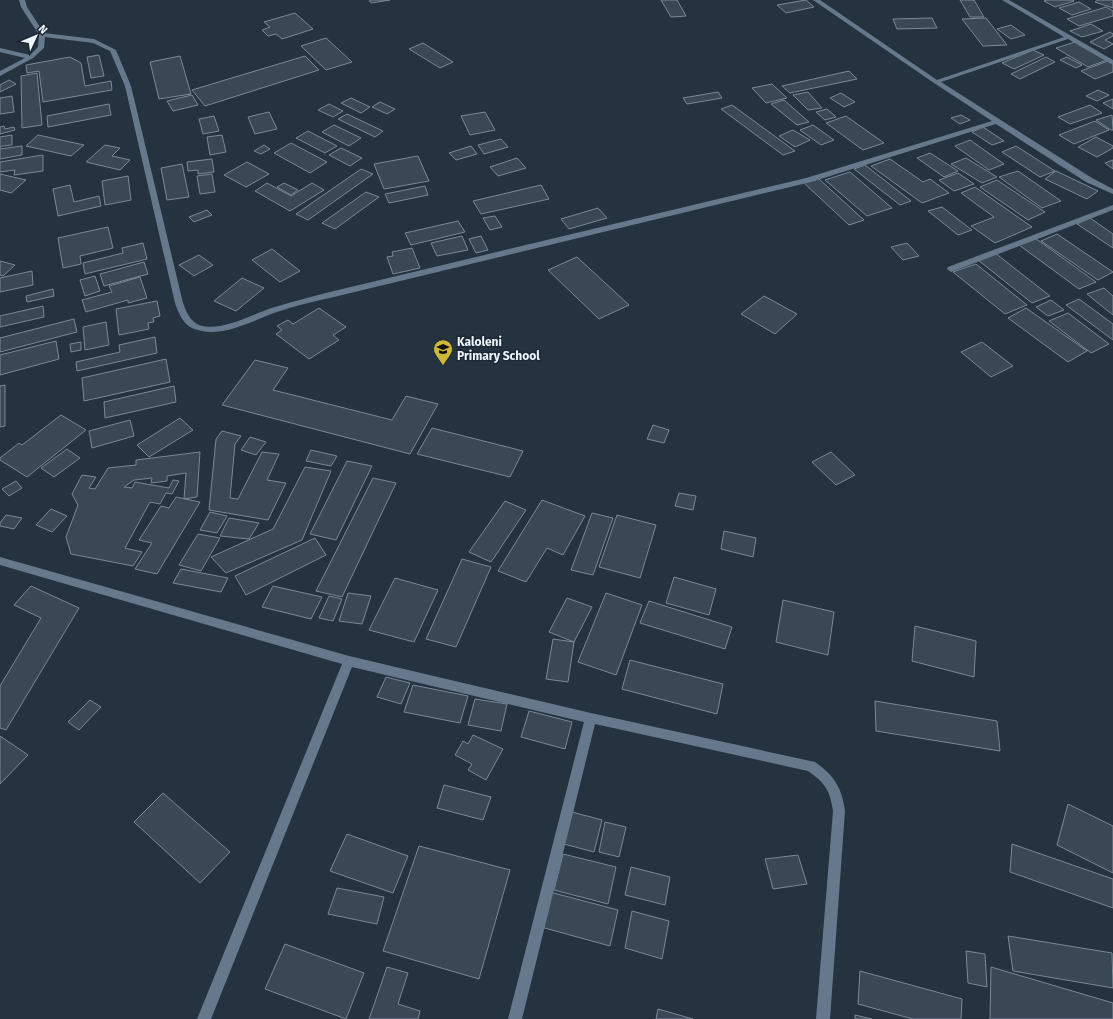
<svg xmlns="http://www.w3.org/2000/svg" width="1113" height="1019" font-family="'Fira Sans',sans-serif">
<rect width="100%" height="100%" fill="#25323f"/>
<!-- building -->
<path fill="#3a4754" stroke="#7a8998" d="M369,0H390L371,3Z
M661,0H677L686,16L671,17Z
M806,0L814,7L786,13L777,5Z
M960,0H974L984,17H970Z
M1047,0H1073L1074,1L1055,7L1044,1Z
M1098,0H1113V8L1095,2Z
M1079,2L1091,9L1072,15L1059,8Z
M1106,7L1113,11V16L1079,26L1067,19Z
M295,13L313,29L282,39L276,34L268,36L262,30L270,27L264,22Z
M932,18L937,28L897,29L893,19Z
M986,18L1007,45L983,46L962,19Z
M1091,24L1103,31L1082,37L1070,31Z
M1011,25L1025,35L1011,39L997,29Z
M1110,32L1113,34V36L1105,40L1113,44L1104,49L1090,42Z
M326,38L352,62L326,70L301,46Z
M1075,42L1107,60L1088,67L1056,48Z
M423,43L453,62L440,68L409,49Z
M1033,50L1044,55L1014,69L1002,63Z
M99,55L104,76L91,78L87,57Z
M180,56L191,94L159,99L150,62Z
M305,56L319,70L205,106L192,90Z
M70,57L81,63L85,86L111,81L112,90L43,102L39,71L27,73L26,65Z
M1046,57L1055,62L1020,79L1011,74Z
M1067,57L1082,65L1076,68L1060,60Z
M1108,61L1113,63V72L1095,79L1081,71Z
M849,71L857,79L790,93L782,86Z
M37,73L42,125L22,128L21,76Z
M9,80L16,84L0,92V85Z
M772,84L787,98L766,103L752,88Z
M1098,90L1109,95L1097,101L1086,96Z
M718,92L722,98L687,104L683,98Z
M808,92L822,108L808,110L793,95Z
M841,93L855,102L844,107L830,98Z
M192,95L198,105L173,111L167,101Z
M12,96L14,112L0,114V98Z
M351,98L370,107L361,113L341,103Z
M1113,99V109L1103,103Z
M784,100L809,122L797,125L771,104Z
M380,102L395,109L387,114L372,107Z
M109,104L111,115L48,127L47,116Z
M329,104L343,111L333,117L318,110Z
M732,105L795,151L783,155L721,109Z
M1090,105L1102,113L1070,124L1058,117Z
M827,109L836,117L825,120L816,112Z
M269,112L277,129L255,134L248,117Z
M485,112L495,130L470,135L461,116Z
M347,114L383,131L375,137L338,119Z
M961,115L970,120L960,124L951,118Z
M1112,115L1113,130H1111L1096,120Z
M214,116L219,131L203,134L199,119Z
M846,116L884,143L863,150L826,123Z
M1095,121L1109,130L1074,144L1059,135Z
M334,125L361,138L349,146L322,132Z
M813,125L834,140L821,145L800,130Z
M4,126L5,129L14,127L15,130L0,134V127Z
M983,127L1004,141L992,145L972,132Z
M793,130L810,140L795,147L779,136Z
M308,131L337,146L325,153L296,138Z
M12,135V145L2,146L0,148V137Z
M38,135L84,145L71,156L26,146Z
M222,135L226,152L210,155L207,137Z
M1096,137L1113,146V148L1097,157L1078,147Z
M501,139L508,147L484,154L478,145Z
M970,140L1004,164L989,170L955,146Z
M291,143L327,162L310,173L274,153Z
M105,145L120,148L112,156L130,160L120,170L86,162Z
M264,145L270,149L261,154L254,151Z
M22,146V155L0,159V149Z
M471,146L477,154L456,160L449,153Z
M1016,146L1055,171L1040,177L1002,152Z
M341,148L362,158L350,166L329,155Z
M930,153L958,171L944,177L917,158Z
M43,155V171L14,175L15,170L0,172V162Z
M418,156L429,181L384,189L374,164Z
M517,158L526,168L498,176L490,167Z
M966,158L997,177L982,183L951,164Z
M212,159L214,172L198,174V170L188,171L187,162Z
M890,159L923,182L930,179L949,193L922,203L871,166Z
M1113,160V169L1105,163Z
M247,162L269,174L246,187L224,175Z
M182,164L189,197L167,200L161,168Z
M865,165L911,201L900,205L854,169Z
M361,169L373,174L308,220L296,214Z
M1018,171L1061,201L1042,208L999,177Z
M1056,171L1098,191L1087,199L1045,179Z
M850,172L892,208L867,216L825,180Z
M958,173L974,184L954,191L939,180Z
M0,174L26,180L11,193L0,190Z
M212,174L215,192L200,194L197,176Z
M128,176L131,200L105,205L102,181Z
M819,179L864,220L849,225L804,183Z
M997,180L1045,212L1028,220L980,187Z
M267,183L291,196L312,183L324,190L290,211L255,191Z
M284,183L298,190L291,195L277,187Z
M70,185L74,202L99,196L101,206L58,216L53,189Z
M541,185L549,199L481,214L473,201Z
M425,186L428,195L389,203L385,194Z
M975,187L1032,227L995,243L971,226L994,217L961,193Z
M366,192L379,197L335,229L322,223Z
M942,207L972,230L958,235L928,211Z
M598,208L607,218L569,229L561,219Z
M207,210L212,215L194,222L189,217Z
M495,216L502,227L490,230L483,218Z
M1090,218L1113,234V248L1077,224Z
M458,221L465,232L411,245L405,233Z
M108,227L113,248L80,256L81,264L63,268L58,238Z
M1057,234L1113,272L1098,280L1041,241Z
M462,236L468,250L437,256L431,243Z
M481,236L488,250L476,253L469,239Z
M1035,238L1096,282L1079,289L1019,245Z
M143,243L147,259L85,274L83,263L123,253L122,248Z
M907,243L919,256L903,260L891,247Z
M412,248L420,268L393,274L387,257L393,256L392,252Z
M272,249L300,271L280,282L252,260Z
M995,253L1050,296L1032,303L978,260Z
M199,255L213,265L194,276L179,265Z
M577,257L629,305L599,319L548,270Z
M0,261L15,265L3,276L0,275Z
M144,262L148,274L104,286L100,274Z
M976,264L1027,305L1005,314L953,272Z
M32,271L33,285L0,292V278Z
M95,276L100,291L85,296L80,280Z
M140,277L147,298L128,303V300L86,312L82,300L112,292L109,286Z
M242,278L264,288L236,311L214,301Z
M1104,288L1113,296V315L1087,294Z
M53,289L54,296L27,302L26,296Z
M764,296L797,314L775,334L741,314Z
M1079,299L1113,324V340L1066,305Z
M1051,300L1064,310L1048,316L1036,307Z
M157,301L160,316L153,318L154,322L148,323L149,329L119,335L116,309Z
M43,306L44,317L0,327V316Z
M319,308L346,327L333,335L339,340L309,359L276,334L282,330L277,326L288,320L293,324Z
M1026,308L1087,351L1068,362L1008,318Z
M1068,313L1109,344L1091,353L1049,321Z
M74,319L77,332L0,352V338Z
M106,322L109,345L85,350L83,327Z
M155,337L157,353L77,371L76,362L120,352L119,345Z
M56,341L59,359L0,375V355Z
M81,342V350L71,352L70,344Z
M982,342L1013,366L991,377L961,352Z
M166,359L170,382L84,401L82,378Z
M255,360L288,368L273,390L392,420L406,396L438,404L410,454L222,405Z
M5,385V426L0,427V386Z
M174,386L176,402L105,418L104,402Z
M61,415L86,430L27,477L0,460V458L19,443L22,445Z
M180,418L193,430L149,457L137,445Z
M130,420L134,436L92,448L89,431Z
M653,425L669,430L664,443L647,439Z
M432,428L523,451L510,477L417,454Z
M222,431L241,436L235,444L230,498L238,499L262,452L279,454L267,480L286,483L268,520L209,510L216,439Z
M250,437L266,442L256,455L241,450Z
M67,449L80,458L54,477L41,468Z
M311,450L337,456L331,466L306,461Z
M200,452L197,497L184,499L186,473L167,476V481L151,483L152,478L134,480L124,487L132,488L135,482L169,488L173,480L179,481L172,494L166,493L160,504L150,502L125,548L142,552L133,566L71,554L66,537L78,505L72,494L82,475L96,477L89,488L95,489L108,468L136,465V460Z
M831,452L855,475L836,485L812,462Z
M347,461L372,466L336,540L310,534Z
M305,467L331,471L302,540L226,573L211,557L273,529Z
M373,478L396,483L342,597L316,591Z
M16,481L22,488L9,496L2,489Z
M679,493L696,496L693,510L675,506Z
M176,497L200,502L157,574L135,569L152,543L139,540L161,506L169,508Z
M542,500L585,516L563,555L547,548L526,582L498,571Z
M505,501L526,510L491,562L469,552Z
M51,509L67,516L52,532L36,525Z
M210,512L227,516L217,533L200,530Z
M592,513L613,518L593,575L571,570Z
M6,515L22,518L14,529L0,526V523Z
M617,515L656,525L640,578L599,567Z
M229,518L259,523L249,539L220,536Z
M724,531L756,538L753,557L721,549Z
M198,534L220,538L201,571L179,565Z
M315,538L326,555L246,595L235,576Z
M462,559L491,567L456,647L426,639Z
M181,569L228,578L221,592L173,583Z
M674,577L716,589L709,615L666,603Z
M395,578L438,590L414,642L369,630Z
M31,586L79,608L6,730L0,728V686L41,618L14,605Z
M273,586L322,597L311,619L262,607Z
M348,593L371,596L362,624L339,621Z
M606,593L642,605L616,675L578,662Z
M329,596L342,599L333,621L319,618Z
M567,598L592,607L574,642L549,632Z
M783,600L834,612L828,655L776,642Z
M649,601L732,627L725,649L640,623Z
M915,626L976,641L974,677L912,661Z
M553,639L574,642L568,682L546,679Z
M630,660L723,684L717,714L622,689Z
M386,677L410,683L401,704L377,697Z
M413,685L468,696L460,723L404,712Z
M475,699L507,704L501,731L468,725Z
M90,700L101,707L79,730L68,722Z
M875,701L997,721L1000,751L876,731Z
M529,711L572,722L565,749L521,737Z
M473,735L503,749L486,780L468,770L472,764L455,755L463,741L468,744Z
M0,736L28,755L0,784Z
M444,785L491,797L483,820L437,808Z
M163,793L230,852L200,883L134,822Z
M1068,804L1113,826V873L1057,845Z
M572,812L602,820L594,852L564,844Z
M605,822L626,827L619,857L599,852Z
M347,834L408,856L393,893L330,871Z
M1012,844L1113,879V908L1010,872Z
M419,846L510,870L479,979L383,951Z
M563,854L616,867L608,904L554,890Z
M798,855L807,884L773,889L765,859Z
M631,867L670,877L665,905L625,895Z
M337,888L384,897L377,924L328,914Z
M550,892L618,910L610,946L541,927Z
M632,911L669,921L662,959L625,948Z
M1008,936L1112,953L1113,988L1013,971Z
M285,944L364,973L346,1019L265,989Z
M966,951L985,954L987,987L968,983Z
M387,967L408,973L398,1004L420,1011L418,1019H369Z
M991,967L1113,1003V1019H990Z
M860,971L962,999L961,1019H913L858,1004Z
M658,1009L693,1019H656Z
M855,1015L872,1019H855Z"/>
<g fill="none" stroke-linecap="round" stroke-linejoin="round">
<!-- minor -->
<path fill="#66798c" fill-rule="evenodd" d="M19,0H25L27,7L44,33L94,39L116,50L131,86L183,303C186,311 190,321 199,325C221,333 254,313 275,307C294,301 314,296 334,291L806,178L992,121L934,83L813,0H820L937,80L1064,37L1002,0H1009L1113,60V65L1111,64L1068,39L941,82L1092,178L1113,189V194L1086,182L996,124L811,182L334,297C316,301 298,305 280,311C254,319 220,341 192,328C183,324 178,312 175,303L125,86L110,51L93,43L45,37L44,48L33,58L0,76V71L25,58L0,52V48L30,55L38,47L39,35L21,7Z
M1113,205V210L954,271L951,272L947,269L948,267Z
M0,557L349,656L591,713L815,762C834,775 842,788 845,811L830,1019H816L833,811C830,790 825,783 808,771L595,724L522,1019H508L584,722L352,667L211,1019H197L342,664L0,565Z"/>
</g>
<!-- icons -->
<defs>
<symbol id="school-pin" viewBox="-11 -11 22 30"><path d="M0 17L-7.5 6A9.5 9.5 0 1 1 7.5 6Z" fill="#cfb837" stroke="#1c2834"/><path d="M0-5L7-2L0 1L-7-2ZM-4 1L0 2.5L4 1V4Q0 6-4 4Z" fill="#111"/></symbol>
</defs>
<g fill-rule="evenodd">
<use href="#school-pin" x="432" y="338" width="22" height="30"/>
</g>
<g text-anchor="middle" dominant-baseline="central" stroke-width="3" stroke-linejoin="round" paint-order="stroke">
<!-- poi labels -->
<g font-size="12" font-weight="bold" fill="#eef6ff" stroke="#1c2834" text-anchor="start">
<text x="457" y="342">Kaloleni<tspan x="457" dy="14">Primary School</tspan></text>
</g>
</g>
<!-- north arrow -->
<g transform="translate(36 36) rotate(46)" stroke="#1c2834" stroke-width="3" paint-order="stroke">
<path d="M0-3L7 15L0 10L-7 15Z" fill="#eef6ff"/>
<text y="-6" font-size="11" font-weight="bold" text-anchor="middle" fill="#eef6ff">N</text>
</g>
</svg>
